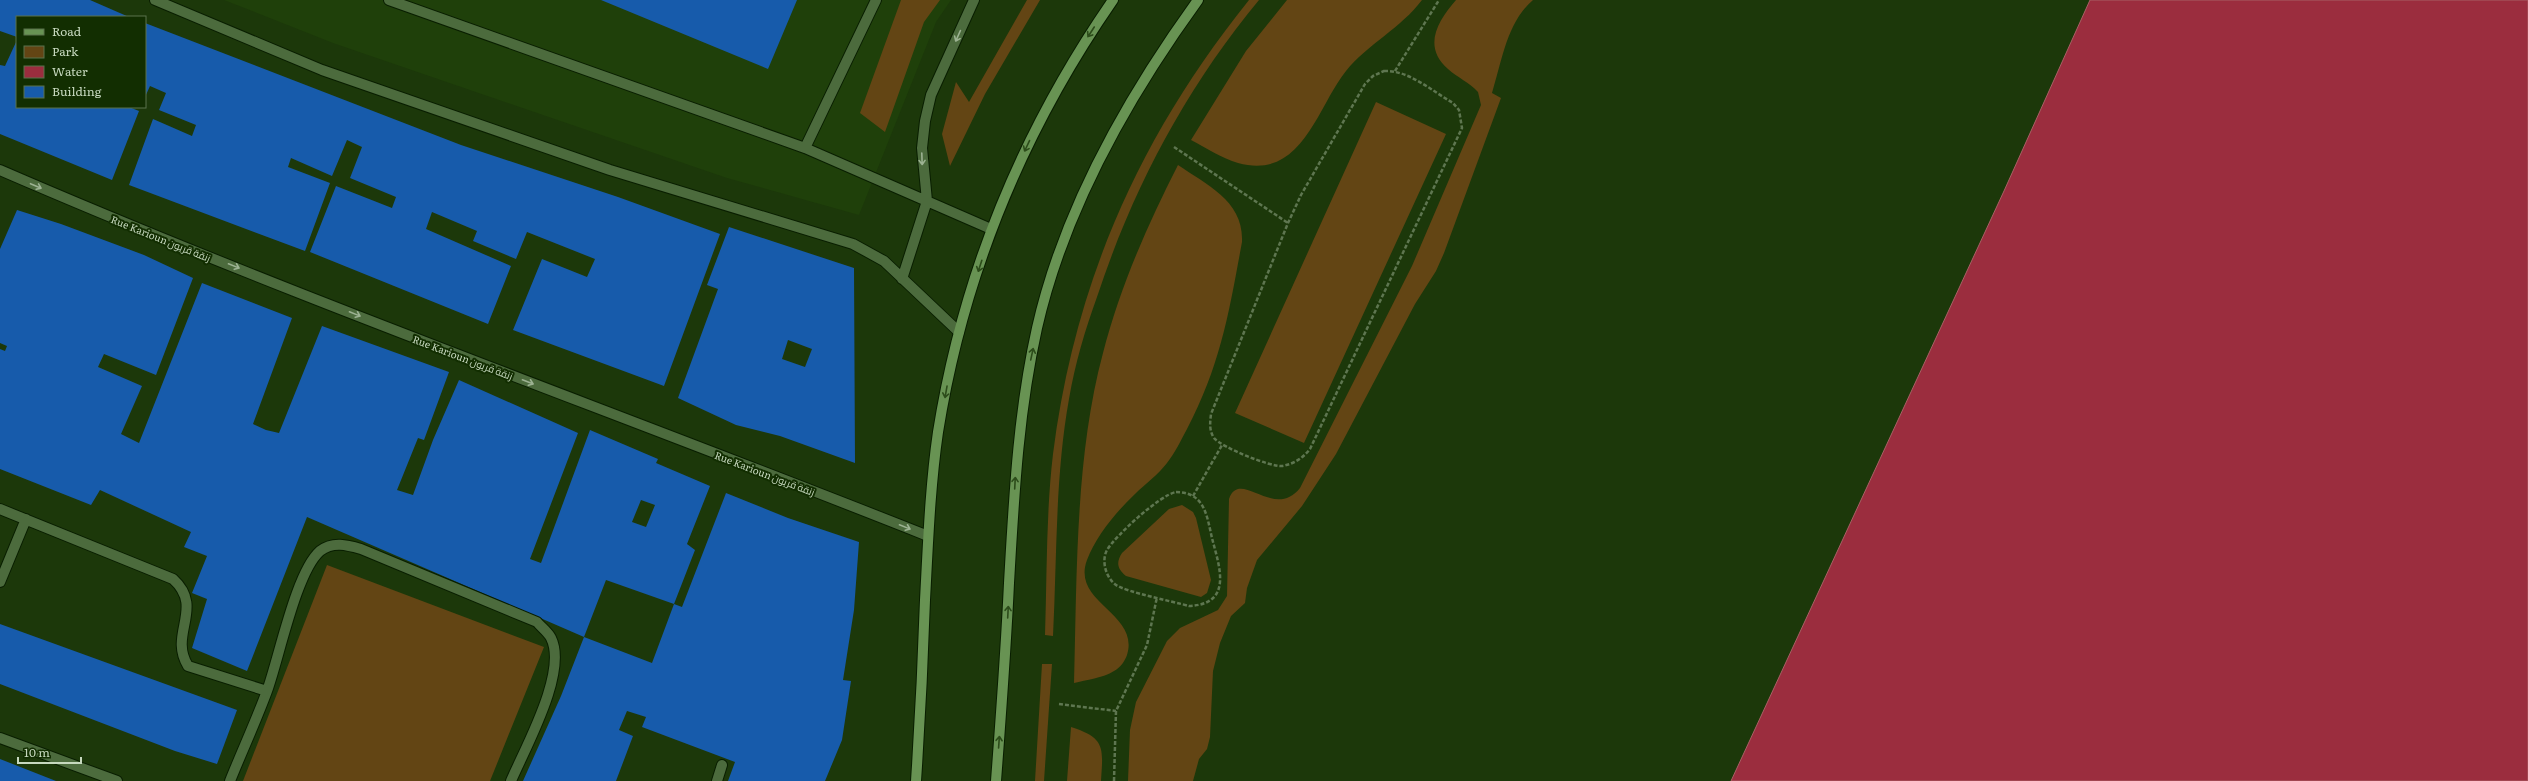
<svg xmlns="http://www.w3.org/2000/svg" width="2528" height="781" font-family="Literata,Cairo,serif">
<rect width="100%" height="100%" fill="#1c380a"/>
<!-- built -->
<path fill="#1f400a" d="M224,0H951L936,22L859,215L727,178L333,43Z"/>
<!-- green -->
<path fill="#634514" d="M901,0H940L924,22L885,132L860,113Z
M1027,0H1040L985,94L950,166L942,134L956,82L969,102Z
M1249,0H1259C1186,88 1133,188 1097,297C1085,330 1075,364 1069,399C1055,477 1057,558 1053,636L1045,635C1047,575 1046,513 1053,454C1075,281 1140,136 1249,0Z
M1287,0H1422C1401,28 1368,44 1346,71C1317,107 1302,181 1238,163C1222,158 1206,148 1191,140L1246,51Z
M1456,0H1533C1507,22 1502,61 1492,93L1501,98L1444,253L1436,271L1415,304L1336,454L1302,506L1257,560L1247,588L1245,603L1231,616L1220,643L1213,671L1210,737L1207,749L1199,759L1193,781H1128L1130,730L1136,702L1167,641L1180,628L1218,610L1227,596L1229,499C1240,468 1274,521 1300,488L1412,266L1481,105L1478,92C1469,82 1458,78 1448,69C1422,46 1438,21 1456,0Z
M1376,102L1446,134L1304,443L1235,413Z
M1178,165C1207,185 1244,201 1242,242C1229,312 1221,364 1187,429C1181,440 1175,453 1167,463C1158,475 1145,484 1135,494C1116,512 1096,536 1087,560C1071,603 1140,613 1127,655C1125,661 1120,668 1114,671C1103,678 1086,680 1074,683C1077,576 1075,457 1103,353C1120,287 1147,226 1178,165Z
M1182,505L1193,512L1196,518L1211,580L1207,593L1201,597L1126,576C1117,569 1116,562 1122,553L1169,509Z
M327,565L544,647L490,781H243Z
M1042,664H1052L1044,781H1035Z
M1071,727C1106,738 1103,748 1101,781H1067Z"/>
<!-- water -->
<path fill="#9b2d3e" stroke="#a86165" d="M2090,0H2528V781H1731L2004,191Z"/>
<!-- building -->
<path fill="#175bab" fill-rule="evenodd" d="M0,0H90L129,17H17V37L0,31Z
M601,0H797L768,69Z
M145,23L461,145L618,197L720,234L664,386L513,330L542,259L587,277L595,259L527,232L516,259L473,241L477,231L432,212L426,229L511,266L488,324L310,252L336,186L392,208L396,197L350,178L362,147L347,140L332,176L291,158L288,167L330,183L305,251L129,185L153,119L192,136L196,125L159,110L166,93L150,86L145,97Z
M17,40V107H129L139,111L112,180L0,134V65L5,66Z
M17,210L61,224L144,255L193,278L156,375L104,354L98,367L142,386L121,434L139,443L202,283L292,318L253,424L266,430L279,433L322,326L449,372L424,440L418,438L397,490L413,495L433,440L459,380L578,433L530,559L541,563L590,430L658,459L656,463L710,486L687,544L695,550L674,604L682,607L726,493L788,518L859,542L854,610L843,680L851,681L842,740L825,781H728L735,762L642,727L646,717L627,711L619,730L633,736L616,781H523L561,696L584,637L307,517L247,671L192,648L207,599L192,593L207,556L184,547L191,532L100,490L91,505L0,469V349L5,351L7,346L0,343V249ZM641,500L655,505L646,527L632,522ZM606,580L674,604L652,663L584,637Z
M729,227L854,268L855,463L780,436L736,425L678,398L718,289L707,285ZM788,340L812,349L805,367L782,359Z
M0,624L237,710L217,764L175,751L0,684Z
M0,759L56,781H0Z"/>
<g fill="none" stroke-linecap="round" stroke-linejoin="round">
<defs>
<path id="minor" d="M155,0L322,70L610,170L853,244L884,261L959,332
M389,0L805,148L991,229
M805,148L876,0
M0,170C305,302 619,413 928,536
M902,279L927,201L922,148L925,121L931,95L974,0
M0,509L173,579C205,608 168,634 188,666L267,691
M0,582L26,519
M0,738L117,781
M230,781C242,751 256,721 267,691C279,658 296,572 320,551C333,541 347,545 361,549L537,622C541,627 548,632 551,638C568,672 525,748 511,781
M717,781L722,765"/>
<path id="major" d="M916,781C920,721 923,660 925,600C928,544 930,487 938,432C963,276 1023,130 1113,0
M996,781C1001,715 1006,649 1009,583C1014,497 1018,413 1037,328C1064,209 1127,98 1198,0"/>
</defs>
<!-- minor casing -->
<use href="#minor" stroke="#091e00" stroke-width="12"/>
<!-- major casing -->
<use href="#major" stroke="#091e00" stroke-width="12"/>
<!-- path -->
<path stroke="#5e7650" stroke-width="2.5" stroke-dasharray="4 2" stroke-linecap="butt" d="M1384,71C1409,70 1432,91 1453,103L1459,110L1462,128L1310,449C1303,458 1294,464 1282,466C1270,467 1221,447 1214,438C1209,430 1210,423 1211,414L1288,223L1301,195L1365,84L1373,76Z
M1395,71L1439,0
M1174,147L1288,223
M1176,492C1184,492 1192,494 1198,500C1207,509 1209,526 1212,538C1219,566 1234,604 1189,606C1175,602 1126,592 1116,585C1106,578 1101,561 1107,550C1116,535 1160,495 1176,492Z
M1193,496L1222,445
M1059,704L1116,711
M1114,781L1116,711L1147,645L1157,597"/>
<!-- minor -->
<use href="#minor" stroke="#4c6b3d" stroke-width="10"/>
<!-- major -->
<use href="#major" stroke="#689353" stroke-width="10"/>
</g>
<!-- one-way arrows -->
<defs><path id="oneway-shaft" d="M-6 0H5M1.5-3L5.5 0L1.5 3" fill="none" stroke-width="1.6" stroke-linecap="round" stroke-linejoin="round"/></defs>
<g stroke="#2c4c1a">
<use href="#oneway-shaft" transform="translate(1091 32) rotate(123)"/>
<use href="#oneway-shaft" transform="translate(1027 146) rotate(115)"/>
<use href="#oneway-shaft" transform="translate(980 266) rotate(108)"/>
<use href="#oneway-shaft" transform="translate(1032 354) rotate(-78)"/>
<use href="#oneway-shaft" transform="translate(946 392) rotate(100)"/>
<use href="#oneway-shaft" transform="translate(1015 483) rotate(-87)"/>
<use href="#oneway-shaft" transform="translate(1008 612) rotate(-87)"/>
<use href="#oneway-shaft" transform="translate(999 742) rotate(-86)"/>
</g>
<g stroke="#9cb292">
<use href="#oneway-shaft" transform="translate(958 36) rotate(114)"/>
<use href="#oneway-shaft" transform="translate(922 159) rotate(88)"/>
<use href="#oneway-shaft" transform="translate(36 186) rotate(23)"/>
<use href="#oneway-shaft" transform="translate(234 266) rotate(22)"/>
<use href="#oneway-shaft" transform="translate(355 314) rotate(22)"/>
<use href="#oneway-shaft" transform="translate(528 382) rotate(21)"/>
<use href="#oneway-shaft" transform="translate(905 527) rotate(22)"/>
</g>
<g text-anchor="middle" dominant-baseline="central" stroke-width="4" stroke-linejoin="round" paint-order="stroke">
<!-- street labels -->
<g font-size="10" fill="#c7d9bf" stroke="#122e01">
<text transform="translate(161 238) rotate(22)">Rue Karioun زنقة قريون</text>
<text transform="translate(463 357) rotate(21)">Rue Karioun زنقة قريون</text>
<text transform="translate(765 473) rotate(21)">Rue Karioun زنقة قريون</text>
</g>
</g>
<!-- legend -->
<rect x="16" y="16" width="130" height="92" fill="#122e01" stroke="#5a724d"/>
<rect x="24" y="29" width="20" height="6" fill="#689353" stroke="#5a724d"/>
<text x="52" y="36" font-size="12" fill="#c7d9bf">Road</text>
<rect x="24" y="46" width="20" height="12" fill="#634514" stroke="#5a724d"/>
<text x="52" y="56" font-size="12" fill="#c7d9bf">Park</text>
<rect x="24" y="66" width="20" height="12" fill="#9b2d3e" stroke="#5a724d"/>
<text x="52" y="76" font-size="12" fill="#c7d9bf">Water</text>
<rect x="24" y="86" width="20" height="12" fill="#175bab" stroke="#5a724d"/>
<text x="52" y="96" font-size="12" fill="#c7d9bf">Building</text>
<!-- scale -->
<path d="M18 757v6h63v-6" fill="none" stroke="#c7d9bf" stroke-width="2"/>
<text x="24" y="757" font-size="12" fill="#c7d9bf" stroke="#122e01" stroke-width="3" paint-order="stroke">10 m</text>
</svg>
